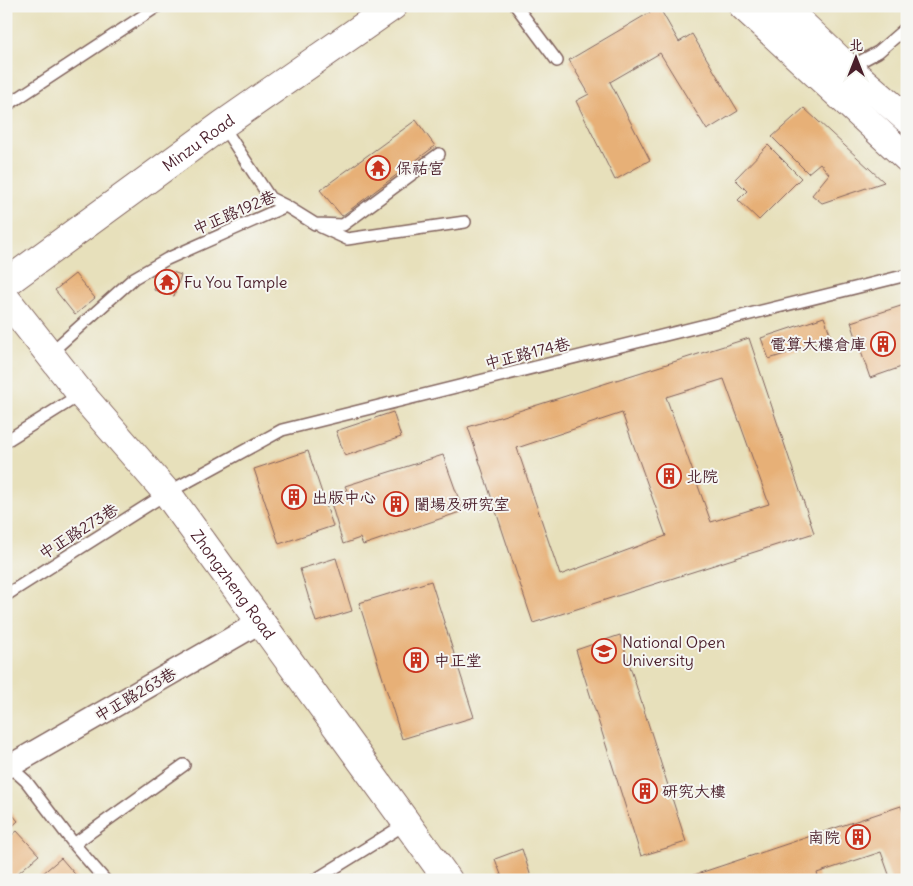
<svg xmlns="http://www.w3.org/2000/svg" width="913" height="886" font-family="Delius,'LXGW WenKai TC',sans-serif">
<rect width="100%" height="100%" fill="#f6f6f2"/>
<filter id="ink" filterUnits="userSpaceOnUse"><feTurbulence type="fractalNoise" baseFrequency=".02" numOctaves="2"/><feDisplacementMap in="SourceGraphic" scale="10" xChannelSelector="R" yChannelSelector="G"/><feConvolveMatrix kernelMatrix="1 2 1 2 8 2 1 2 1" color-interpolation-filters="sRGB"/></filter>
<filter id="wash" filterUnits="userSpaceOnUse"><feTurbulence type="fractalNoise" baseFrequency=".0096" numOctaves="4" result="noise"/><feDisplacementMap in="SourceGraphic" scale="20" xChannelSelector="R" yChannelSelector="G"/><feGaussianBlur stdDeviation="1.12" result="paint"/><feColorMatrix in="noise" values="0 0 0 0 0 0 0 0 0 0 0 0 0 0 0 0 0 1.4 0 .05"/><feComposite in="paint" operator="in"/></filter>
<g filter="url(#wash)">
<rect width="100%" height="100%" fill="#e7e0bb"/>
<g id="blocks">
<!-- building -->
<path fill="#e7b077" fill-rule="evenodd" d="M659,7L679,42L692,34L738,111L707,130L660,53L610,82L650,160L615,180L576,101L589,94L569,60Z
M804,108L884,182L822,203L812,195L829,174L820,163L808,173L772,137Z
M416,120L435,146L342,216L320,190Z
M768,145L801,178L759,220L738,200L747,191L735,179Z
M161,268L181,275L174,296L154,290Z
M75,274L95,298L75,315L55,290Z
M907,304V365L870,378L851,322Z
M824,317L832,339L769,359L761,338Z
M749,338L814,533L533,623L468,427ZM724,379L769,504L711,522L666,397ZM622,413L666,536L560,575L517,448Z
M393,412L401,437L345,456L336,431Z
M308,451L333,526L279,544L254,469Z
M443,455L463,511L363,545L360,538L343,544L329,496L347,490L345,486Z
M336,558L352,611L316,622L300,569Z
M431,581L474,717L402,739L359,603Z
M620,635L686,842L641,856L576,650Z
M901,806L907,822V880H891L881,852L817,873L819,880H679Z
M6,807L18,821L6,832Z
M17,831L39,855L10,880H6V840Z
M522,849L532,880H503L495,859Z
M61,858L80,880H35Z"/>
</g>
</g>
<g filter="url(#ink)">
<use href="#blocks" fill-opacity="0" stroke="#81635d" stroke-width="1"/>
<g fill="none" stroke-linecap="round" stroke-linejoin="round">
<defs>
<path id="lane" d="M516,6L557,61
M848,68L878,52L907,27
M6,106L158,6
M222,125L270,198L286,206
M321,227L347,239L465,222
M49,354L134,278L167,259L286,206L315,224L343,225L439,154
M6,441L81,394
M6,595L167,493L282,430L907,275
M7,764L26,781L74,844L105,880
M74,844L184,765
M315,880L407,823"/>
<path id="street" d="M10,766L260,622"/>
<g id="secondary">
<path d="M743,6L907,158"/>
<path d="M783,6L848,68L907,119"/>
<path id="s1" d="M6,283L222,125L393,6"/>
<path id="s2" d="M6,299L81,394L167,493L448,880"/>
</g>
</defs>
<!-- lane casing -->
<use href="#lane" stroke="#81635d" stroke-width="14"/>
<!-- street casing -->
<use href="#street" stroke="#81635d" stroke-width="25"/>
<!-- secondary casing -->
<use href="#secondary" stroke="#81635d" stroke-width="30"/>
<!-- lane -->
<use href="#lane" stroke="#fff" stroke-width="11"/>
<!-- street -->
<use href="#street" stroke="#fff" stroke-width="22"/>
<!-- secondary -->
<use href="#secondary" stroke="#fff" stroke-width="28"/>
</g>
</g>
<!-- icons -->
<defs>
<symbol id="temple-ring" viewBox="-11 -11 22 22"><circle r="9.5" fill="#f6f6f2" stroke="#c8321e" stroke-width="1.5"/><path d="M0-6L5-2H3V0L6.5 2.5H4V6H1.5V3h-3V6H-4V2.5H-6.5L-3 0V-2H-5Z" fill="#c8321e"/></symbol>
<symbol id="building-ring" viewBox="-11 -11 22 22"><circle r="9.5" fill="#f6f6f2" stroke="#c8321e" stroke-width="1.5"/><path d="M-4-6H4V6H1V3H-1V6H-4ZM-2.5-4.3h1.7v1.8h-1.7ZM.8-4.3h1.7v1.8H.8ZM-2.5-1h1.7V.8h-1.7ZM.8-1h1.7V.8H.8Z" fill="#c8321e"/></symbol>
<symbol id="university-ring" viewBox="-11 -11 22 22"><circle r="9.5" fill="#f6f6f2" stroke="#c8321e" stroke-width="1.5"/><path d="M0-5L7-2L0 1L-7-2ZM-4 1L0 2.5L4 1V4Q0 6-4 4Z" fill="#c8321e"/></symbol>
</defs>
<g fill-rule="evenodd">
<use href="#temple-ring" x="364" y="154" width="28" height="28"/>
<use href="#temple-ring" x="153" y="268" width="28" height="28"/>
<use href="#building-ring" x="869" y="330" width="28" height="28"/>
<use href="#building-ring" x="655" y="462" width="28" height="28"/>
<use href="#building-ring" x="280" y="483" width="28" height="28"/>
<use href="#building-ring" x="382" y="490" width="28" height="28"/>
<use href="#university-ring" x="590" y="637" width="28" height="28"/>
<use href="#building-ring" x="402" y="646" width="28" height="28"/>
<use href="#building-ring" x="631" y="777" width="28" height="28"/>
<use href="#building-ring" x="844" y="823" width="28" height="28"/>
</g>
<g text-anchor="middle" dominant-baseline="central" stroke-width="4" stroke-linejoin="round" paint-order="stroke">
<!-- street labels -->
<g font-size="16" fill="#4a1f2b" stroke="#f6f6f2">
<text stroke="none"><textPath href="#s1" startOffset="238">Minzu Road</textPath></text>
<text transform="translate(234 212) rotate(-23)">中正路192巷</text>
<text transform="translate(527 353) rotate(-14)">中正路174巷</text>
<text transform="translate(78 531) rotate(-32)">中正路273巷</text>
<text stroke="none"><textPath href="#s2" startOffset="365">Zhongzheng Road</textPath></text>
<text transform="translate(135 694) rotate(-30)">中正路263巷</text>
</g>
<!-- poi labels -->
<g font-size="16" fill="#4a1f2b" stroke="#f6f6f2" text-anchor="start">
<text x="396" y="168">保祐宮</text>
<text x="184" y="282">Fu You Tample</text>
<text x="866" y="344" text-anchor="end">電算大樓倉庫</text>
<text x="686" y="476">北院</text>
<text x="312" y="497">出版中心</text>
<text x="414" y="504">闈場及研究室</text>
<text x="622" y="642">National Open<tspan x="622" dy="18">University</tspan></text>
<text x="434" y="660">中正堂</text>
<text x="662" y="791">研究大樓</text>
<text x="840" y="837" text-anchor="end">南院</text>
</g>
</g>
<!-- margin -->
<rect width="913" height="886" fill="none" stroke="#f6f6f2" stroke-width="25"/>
<!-- north arrow -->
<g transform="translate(856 58)" stroke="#f6f6f2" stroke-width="4" paint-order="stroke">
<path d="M0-4L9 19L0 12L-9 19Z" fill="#4a1f2b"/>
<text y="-8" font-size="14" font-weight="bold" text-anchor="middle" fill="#4a1f2b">北</text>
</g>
</svg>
